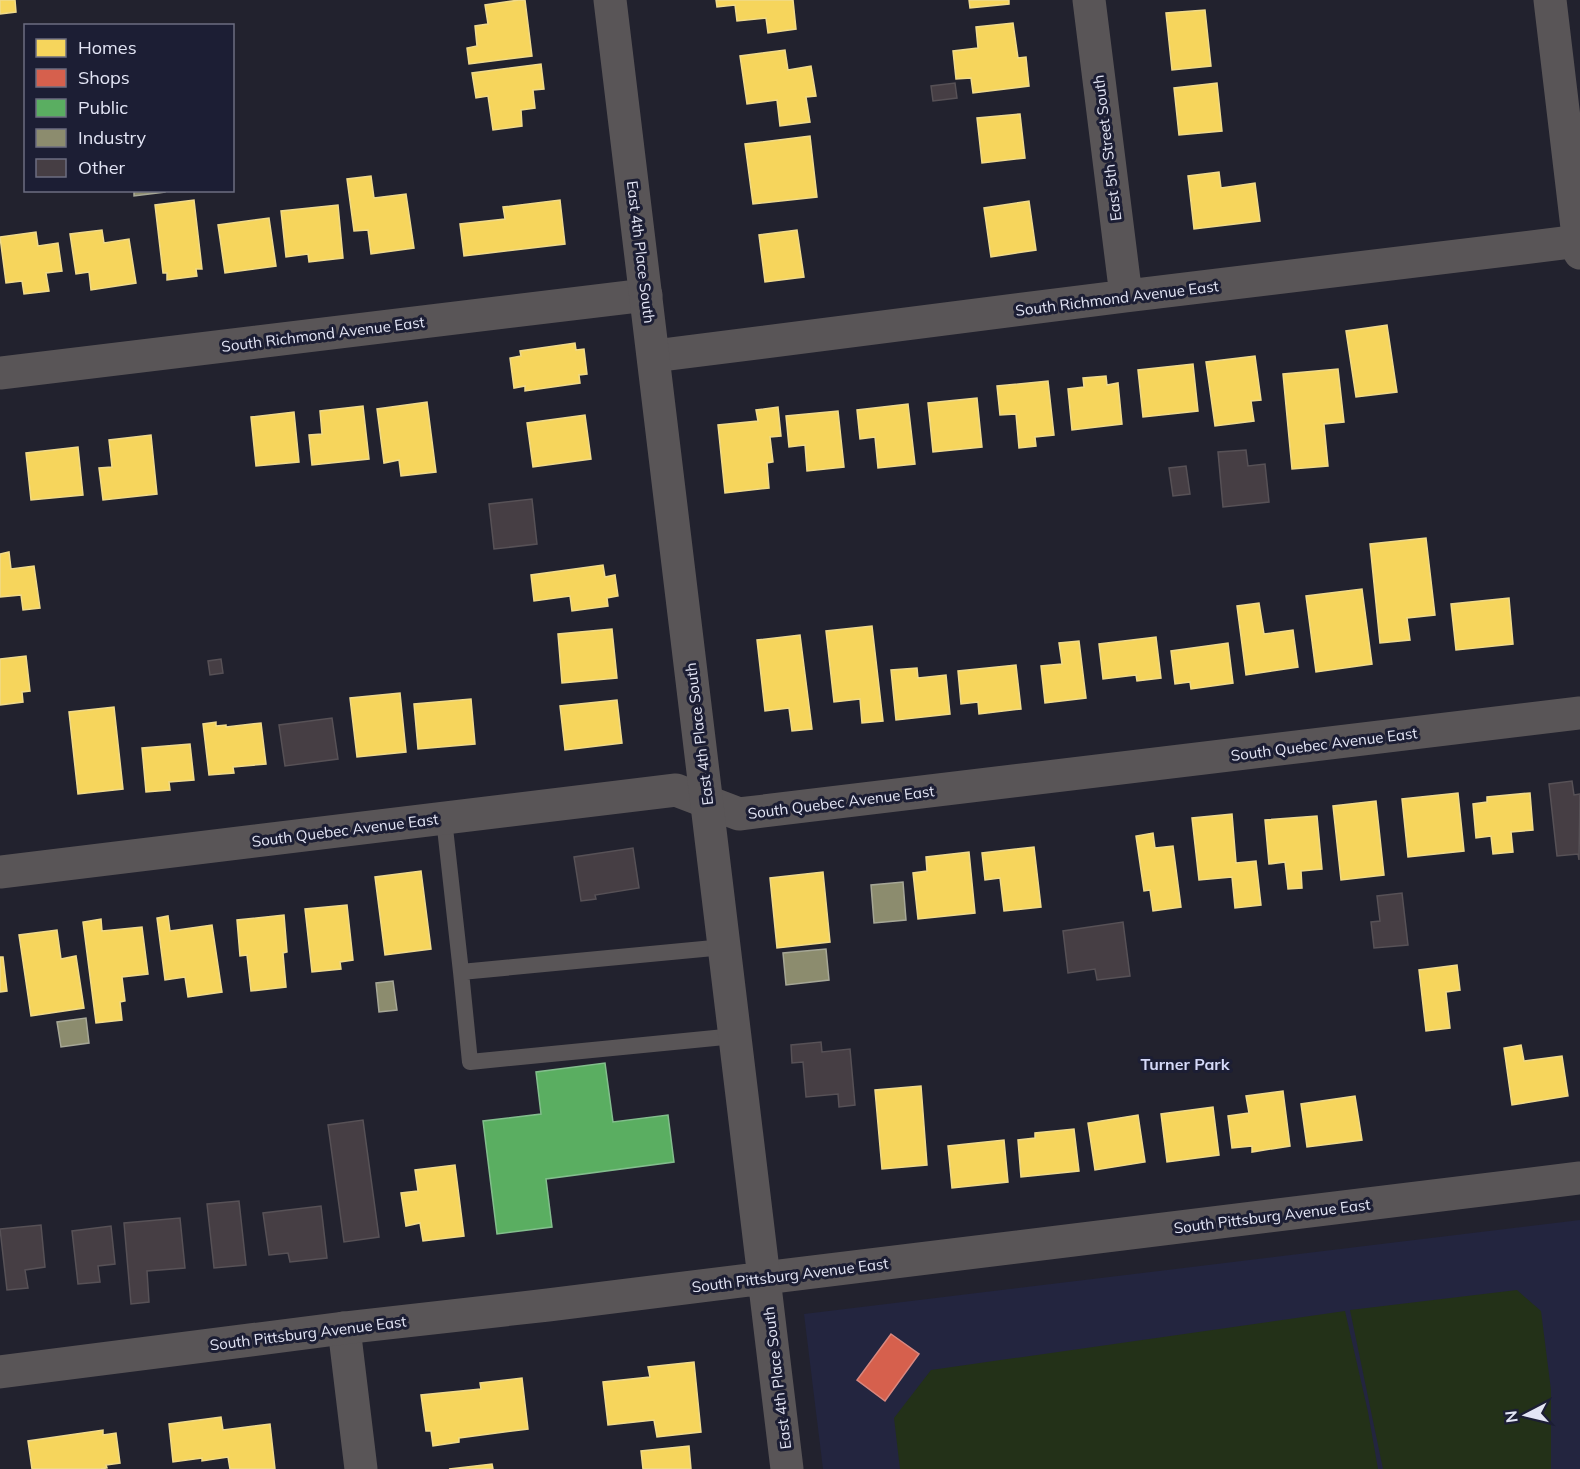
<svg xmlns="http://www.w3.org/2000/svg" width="1580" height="1469" font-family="Mulish,sans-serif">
<rect width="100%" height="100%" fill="#22222e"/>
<!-- built -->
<path fill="#23253f" d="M1580,1220V1469H823L804,1314Z"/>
<!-- green -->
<path fill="#233118" d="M1517,1290L1541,1311L1551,1390V1469H1383L1350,1310Z
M1345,1311L1368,1412L1378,1469H900L894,1418L931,1370Z"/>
<!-- homes -->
<path fill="#f6d55c" stroke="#f0da8a" stroke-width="1.5" d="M0,0H15L16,12L0,14Z
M519,0H525L532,56L469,64L467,48L477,46L475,26L488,24L485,5Z
M716,0H793L796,29L768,33L766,18L737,21L735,5L717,7Z
M969,0H1009V4L970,8Z
M1205,10L1211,66L1172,70L1166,13Z
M1013,23L1018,58L1026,57L1029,86L973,93L971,78L956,79L953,51L978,48L976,27Z
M785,50L788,70L811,66L816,96L806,97L810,122L780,126L777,100L747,104L740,56Z
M541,64L544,89L533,90L535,108L521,110L522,126L493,130L488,96L476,98L472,73Z
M1217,83L1222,131L1179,135L1174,88Z
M1020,114L1025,158L982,163L977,118Z
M810,136L817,197L753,204L745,144Z
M1219,172L1221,188L1255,183L1260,221L1194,229L1188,176Z
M371,176L374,198L406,194L414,248L371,254L368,230L354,231L347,179Z
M194,200L202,269H196L197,276L167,280V273H163L155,205Z
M560,200L565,244L464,256L460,224L505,219L503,207Z
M1029,201L1036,250L991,257L984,208Z
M338,205L343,258L309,262L308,254L286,257L281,211Z
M269,218L276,266L225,273L218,225Z
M102,230L104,243L129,239L136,283L91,290L89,272L76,274L70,234Z
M797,230L804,277L765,282L759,235Z
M36,232L38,246L58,243L62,271L46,273L49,291L24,294L22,281L6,283L0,237Z
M1387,325L1397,392L1356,397L1346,331Z
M575,343L576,350L584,349L587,374L579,375L580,383L525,391V386L514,388L510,358L521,356L520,351Z
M1255,356L1261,400L1251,401L1254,421L1215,426L1206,362Z
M1193,364L1198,411L1143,417L1138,370Z
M1338,369L1344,422L1324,424L1328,466L1292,469L1283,374Z
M1106,376L1107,385L1118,383L1122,424L1072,430L1068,389L1084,387L1083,378Z
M1048,381L1054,435L1035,437L1036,446L1019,448L1016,414L1000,415L997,386Z
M977,398L982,447L933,452L928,403Z
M427,402L436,472L401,476L399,460L384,463L377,409Z
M908,404L915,464L878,468L875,437L860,439L857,410Z
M363,406L369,459L312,465L309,435L322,434L320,411Z
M778,407L781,436L770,437L773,462L767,463L769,488L725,493L718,425L758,421L756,410Z
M838,411L844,467L807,471L805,445L789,447L786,416Z
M294,412L299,462L256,466L251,417Z
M585,415L591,459L533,467L527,423Z
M151,435L157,494L103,500L99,468L112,467L109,440Z
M78,447L83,495L31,500L26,453Z
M1426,538L1435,615L1407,618L1410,640L1380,643L1370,544Z
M9,552L11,569L34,566L40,608L23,610L21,595L0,597V554Z
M603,565L605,577L615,575L618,596L607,598L608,606L572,611L570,596L534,601L531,575Z
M1362,589L1372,664L1316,672L1306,596Z
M1509,598L1513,644L1456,650L1451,604Z
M1259,603L1264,634L1293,630L1298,667L1246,675L1237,606Z
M872,626L883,721L862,723L860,699L834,702L826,631Z
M612,629L617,678L562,683L558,634Z
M800,635L812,729L792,731L789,708L765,711L757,640Z
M1156,637L1161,678L1137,681L1136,675L1103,679L1099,644Z
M1079,641L1086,698L1045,703L1041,666L1062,664L1059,643Z
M1228,643L1233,683L1191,689L1190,682L1175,684L1171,651Z
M26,656L30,691L22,692L23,702L0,705V659Z
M1016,665L1021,709L979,714L978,702L961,704L958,671Z
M917,668L918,678L946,675L950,714L896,720L891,670Z
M400,693L406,752L357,757L350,698Z
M471,699L475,744L418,749L414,704Z
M617,700L622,743L565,750L560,706Z
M114,707L123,789L78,794L69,712Z
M216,722V726L226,725V727L261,723L266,764L233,767L234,773L209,775L203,724Z
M190,744L194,780L169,782L170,790L146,792L142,748Z
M1458,793L1464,851L1408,857L1402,799Z
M1530,793L1533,830L1511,832L1513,852L1493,854L1491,836L1476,838L1473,804L1487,802V797Z
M1376,801L1384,875L1341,880L1333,806Z
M1232,814L1236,863L1256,861L1261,905L1235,908L1232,877L1199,880L1192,818Z
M1317,816L1322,869L1301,871L1302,888L1288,889L1285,862L1269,864L1265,820Z
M1153,833L1155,848L1173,846L1181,907L1153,911L1150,890L1144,891L1136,836Z
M1034,847L1041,907L1004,911L1000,878L985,880L982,853Z
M969,852L975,913L918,919L913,873L927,871L926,857Z
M421,871L431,949L385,955L375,877Z
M823,872L830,942L777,948L770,878Z
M347,905L353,960L340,962L341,969L312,972L305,909Z
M284,915L287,952L283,953L286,987L251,991L247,955L240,956L237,920Z
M168,916L170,931L212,925L222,992L188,997L185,977L165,980L157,918Z
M101,919L102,931L142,927L148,974L122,977L125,1001L120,1002L122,1020L96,1023L83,922Z
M57,930L61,959L76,956L84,1008L31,1016L19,935Z
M0,957H3L7,991L0,992Z
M1457,965L1460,990L1446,992L1450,1028L1426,1031L1419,970Z
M1521,1045L1524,1061L1562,1056L1568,1096L1512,1105L1504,1048Z
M921,1086L927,1165L882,1169L875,1090Z
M1283,1091L1290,1146L1252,1152V1146L1232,1148L1228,1116L1249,1113L1246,1096Z
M1355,1096L1362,1140L1307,1147L1301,1104Z
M1213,1107L1219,1155L1167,1162L1161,1114Z
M1138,1115L1145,1162L1095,1170L1088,1123Z
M1074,1129L1079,1171L1021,1177L1018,1140L1035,1138V1133Z
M1004,1140L1008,1182L952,1188L948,1146Z
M455,1165L464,1236L423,1241L420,1223L406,1226L401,1193L418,1191L415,1170Z
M694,1362L701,1432L657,1437L654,1420L608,1425L603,1382L650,1377L648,1367Z
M522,1378L528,1429L459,1438V1442L433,1446L431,1431H426L421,1395L481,1389L480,1383Z
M221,1417L223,1430L270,1424L275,1469H230L228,1457L202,1461V1458L173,1462L169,1424Z
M103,1430V1435L116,1433L120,1463L106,1465L107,1468L100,1469H32L28,1441Z
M689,1446L691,1469H643L641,1451Z
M492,1464L493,1469H449Z"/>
<!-- shops -->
<path fill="#d6604d" stroke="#da887f" stroke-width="1.5" d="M891,1334L919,1354L885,1401L857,1380Z"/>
<!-- public -->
<path fill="#5aae61" stroke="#83be8d" stroke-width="1.5" d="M605,1063L613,1122L668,1115L674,1162L546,1179L552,1227L497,1234L483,1121L541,1114L536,1072Z"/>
<!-- industry -->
<path fill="#8c8c6e" stroke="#a6a796" stroke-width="1.5" d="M134,190H165V192L134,196Z
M903,882L906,920L874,923L871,885Z
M826,949L829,980L786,985L783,953Z
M393,981L397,1010L379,1012L376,983Z
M86,1018L89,1043L61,1047L57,1022Z"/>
<!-- building -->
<path fill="#463e44" stroke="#575156" stroke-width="1.5" d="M955,83L957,98L933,101L931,86Z
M1246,450L1248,466L1265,464L1269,502L1223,507L1218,452Z
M1186,466L1190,494L1173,496L1169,468Z
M532,499L537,544L494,549L489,504Z
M221,659L223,673L210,675L208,661Z
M332,718L338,759L285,766L279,725Z
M1572,781L1574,795L1580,794L1579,860L1578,854L1557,856L1549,784Z
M633,848L639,888L595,895L596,899L581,901L574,857Z
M1402,893L1408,945L1374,948L1371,922L1380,921L1377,896Z
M1123,922L1130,976L1097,980L1095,969L1068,973L1063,931Z
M821,1042L822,1052L850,1049L855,1105L839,1107L838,1094L806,1097L803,1062L792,1063L791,1045Z
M363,1120L379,1237L344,1242L328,1125Z
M239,1201L246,1265L214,1268L207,1204Z
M321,1206L327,1258L290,1262L288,1253L269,1255L263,1213Z
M180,1218L185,1268L147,1271L149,1302L131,1304L124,1223Z
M41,1225L45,1267L25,1270L28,1288L7,1290L0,1229Z
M111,1226L115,1264L98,1266L100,1282L78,1284L72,1231Z"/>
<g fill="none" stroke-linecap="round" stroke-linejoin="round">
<!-- service -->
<path stroke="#595557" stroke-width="16" d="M444,819L461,972
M724,947L461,972L470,1062L735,1036"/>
<!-- minor -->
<path stroke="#595557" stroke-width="33" d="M1089,0L1126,296
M1550,0L1580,253
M654,356L1126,296L1580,241
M0,373L646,295
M0,872L676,790L739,814L1580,713
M764,1278L1580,1178
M344,1328L361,1469"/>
<!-- tertiary -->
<path stroke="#595557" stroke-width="33" d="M610,0L787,1469
M0,1372L344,1328L548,1305L764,1278"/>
</g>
<g text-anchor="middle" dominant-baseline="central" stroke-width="6" stroke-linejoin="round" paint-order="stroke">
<!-- street labels -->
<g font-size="15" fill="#e3e5f5" stroke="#1c1e34">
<text transform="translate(1107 148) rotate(-97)">East 5th Street South</text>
<text transform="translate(641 252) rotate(83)">East 4th Place South</text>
<text transform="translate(1117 298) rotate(-7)">South Richmond Avenue East</text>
<text transform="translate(323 334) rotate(-7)">South Richmond Avenue East</text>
<text transform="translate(699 734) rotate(-97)">East 4th Place South</text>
<text transform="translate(1324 744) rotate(-7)">South Quebec Avenue East</text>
<text transform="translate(841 802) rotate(-7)">South Quebec Avenue East</text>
<text transform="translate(345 830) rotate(-7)">South Quebec Avenue East</text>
<text transform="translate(1272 1216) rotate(-7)">South Pittsburg Avenue East</text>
<text transform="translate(790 1275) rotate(-7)">South Pittsburg Avenue East</text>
<text transform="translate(308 1333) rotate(-7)">South Pittsburg Avenue East</text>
<text transform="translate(777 1378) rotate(-97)">East 4th Place South</text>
</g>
<!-- neighbourhood labels -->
<g font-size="16" font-weight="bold" fill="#d6daf8" stroke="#1c1e34">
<text x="1185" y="1064">Turner Park</text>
</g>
</g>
<!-- legend -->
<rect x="24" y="24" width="210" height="168" fill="#1c1e34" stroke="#6c6e81" stroke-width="1.5"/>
<rect x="36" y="39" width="30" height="18" fill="#f6d55c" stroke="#6c6e81" stroke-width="1.5"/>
<text x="78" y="54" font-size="18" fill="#e3e5f5">Homes</text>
<rect x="36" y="69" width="30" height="18" fill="#d6604d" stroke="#6c6e81" stroke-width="1.5"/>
<text x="78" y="84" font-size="18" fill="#e3e5f5">Shops</text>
<rect x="36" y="99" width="30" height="18" fill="#5aae61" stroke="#6c6e81" stroke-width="1.5"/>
<text x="78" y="114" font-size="18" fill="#e3e5f5">Public</text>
<rect x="36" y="129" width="30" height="18" fill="#8c8c6e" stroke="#6c6e81" stroke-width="1.5"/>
<text x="78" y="144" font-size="18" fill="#e3e5f5">Industry</text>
<rect x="36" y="159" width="30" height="18" fill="#463e44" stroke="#6c6e81" stroke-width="1.5"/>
<text x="78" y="174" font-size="18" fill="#e3e5f5">Other</text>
<!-- north arrow -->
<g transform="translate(1526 1415) rotate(263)" stroke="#1c1e34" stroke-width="4.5" paint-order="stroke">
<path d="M0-4.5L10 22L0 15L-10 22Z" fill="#e3e5f5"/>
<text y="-9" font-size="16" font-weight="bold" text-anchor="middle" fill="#e3e5f5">N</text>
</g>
</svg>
